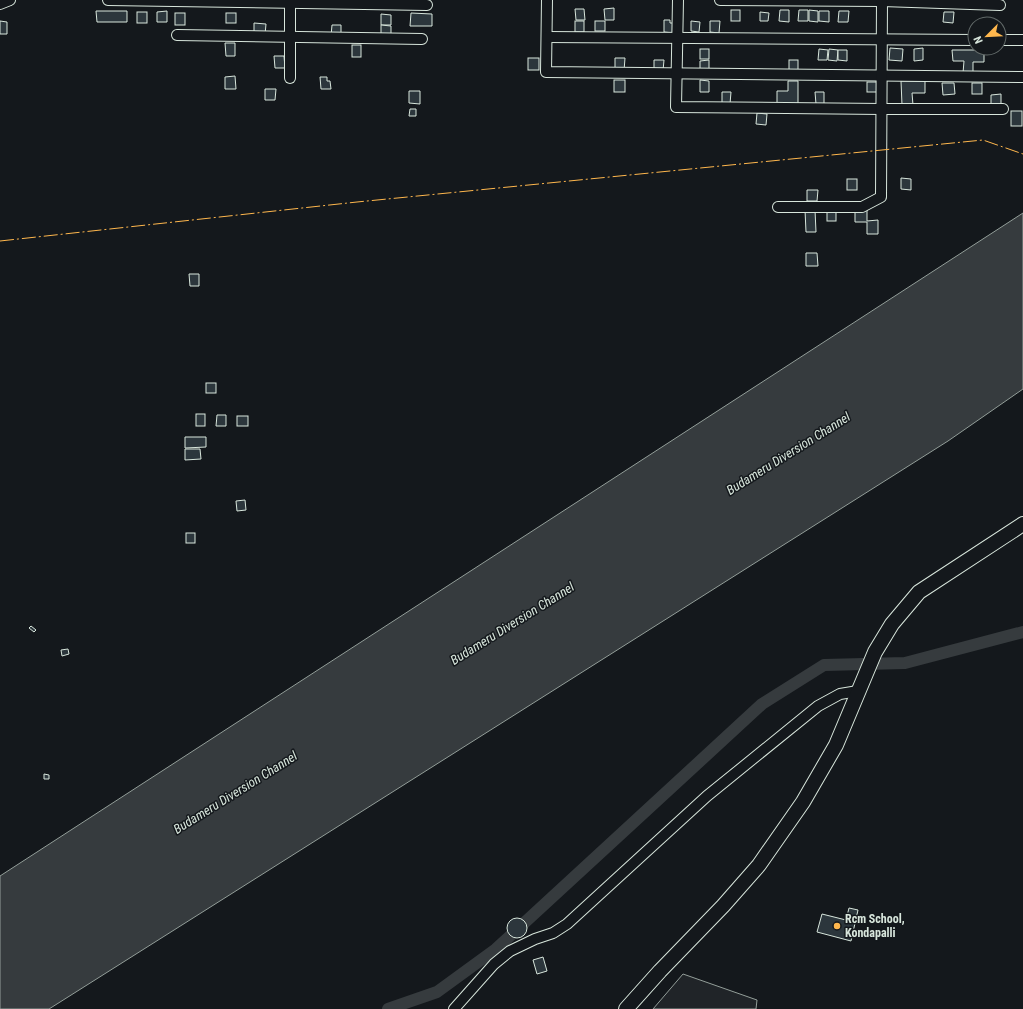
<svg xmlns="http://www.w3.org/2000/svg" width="1023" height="1009" viewBox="0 0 1023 1009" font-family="'Roboto Condensed',sans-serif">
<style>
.green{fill:#202428;stroke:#939e99}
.water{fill:#363b3e;stroke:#939e99}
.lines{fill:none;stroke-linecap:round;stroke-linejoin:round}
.canal{stroke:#363b3e;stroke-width:12}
.building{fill:#2c363c;stroke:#d8e6dc}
.minor-casing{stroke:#d8e6dc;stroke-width:12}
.secondary-casing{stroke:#d8e6dc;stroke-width:16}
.minor{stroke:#14181c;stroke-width:10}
.secondary{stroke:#14181c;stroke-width:14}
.power{stroke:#ffb74d;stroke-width:1;stroke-dasharray:14 3 2 3;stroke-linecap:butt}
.poi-dot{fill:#ffb74d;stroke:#14181c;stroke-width:1.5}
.labels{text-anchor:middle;stroke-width:3;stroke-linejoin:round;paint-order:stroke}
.poi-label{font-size:12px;font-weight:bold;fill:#d8e6dc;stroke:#14181c;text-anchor:start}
.water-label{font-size:13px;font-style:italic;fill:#d8e6dc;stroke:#14181c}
</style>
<rect width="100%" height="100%" fill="#14181c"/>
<polygon class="green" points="683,974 757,1000 756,1009 653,1009"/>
<polygon class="water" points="1023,213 1023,389 948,441 49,1009 0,1009 0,876"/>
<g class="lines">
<polyline class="canal" points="388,1009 437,992 496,949 762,704 824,665 905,663 1023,632"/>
</g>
<g class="building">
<polygon points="614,8 614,20 605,20 604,9"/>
<polygon points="575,9 584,9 585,20 576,20"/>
<rect x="731" y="10" width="9" height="11"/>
<polygon points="780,10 789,10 789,22 779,21"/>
<polygon points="799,10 808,10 808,21 798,21"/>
<polygon points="809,10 818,11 818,22 809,21"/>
<polygon points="96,11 127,11 127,22 97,22"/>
<polygon points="167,11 167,22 157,22 157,12"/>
<polygon points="819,11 829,11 829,22 819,21"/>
<polygon points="839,11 849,11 848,22 838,22"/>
<rect x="137" y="12" width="10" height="11"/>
<polygon points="760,12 769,13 768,21 760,21"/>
<polygon points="944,12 954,12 953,23 943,22"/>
<rect x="175" y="13" width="10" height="12"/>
<rect x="226" y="13" width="10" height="10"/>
<polygon points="411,13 432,14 432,26 410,26"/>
<polygon points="381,14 391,15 391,25 381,25"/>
<polygon points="664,20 670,20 670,23 675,23 674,33 664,32"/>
<polygon points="0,21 7,22 7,34 0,34"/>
<rect x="575" y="21" width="9" height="11"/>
<rect x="595" y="21" width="10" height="10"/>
<polygon points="691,21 700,22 699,32 691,31"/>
<polygon points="710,21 720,21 719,33 710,32"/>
<polygon points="254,23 266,24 265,35 254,34"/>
<polygon points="332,25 341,25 341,36 331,36"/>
<polygon points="381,25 391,26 391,37 381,36"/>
<polygon points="225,43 235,43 235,56 226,56"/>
<rect x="352" y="45" width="9" height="12"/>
<polygon points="890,48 903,49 902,61 889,60"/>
<polygon points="923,48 923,60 914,61 914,49"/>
<rect x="700" y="49" width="9" height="10"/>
<polygon points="819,49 828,50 827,60 818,60"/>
<polygon points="829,49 838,50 837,61 828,60"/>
<polygon points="838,50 847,50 847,61 838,60"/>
<polygon points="952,50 984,50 984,62 973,62 973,73 963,73 964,61 953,61"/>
<polygon points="274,56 284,56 285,68 275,68"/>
<rect x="528" y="58" width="11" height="12"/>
<polygon points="615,58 625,58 624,71 615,71"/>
<polygon points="654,60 664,60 663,71 654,71"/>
<polygon points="709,60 709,71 700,71 700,61"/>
<rect x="789" y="60" width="9" height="12"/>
<polygon points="235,76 236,89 225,89 225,77"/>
<polygon points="320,77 327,77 327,81 330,81 331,89 321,89"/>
<rect x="614" y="80" width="11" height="12"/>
<polygon points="700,80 709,81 709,92 700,92"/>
<polygon points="788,81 798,81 798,104 777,104 777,91 788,91"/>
<polygon points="901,81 925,81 925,93 912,93 913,105 902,105"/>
<rect x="867" y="82" width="10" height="10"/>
<polygon points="942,83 954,83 955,94 943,95"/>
<rect x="972" y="83" width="10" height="11"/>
<polygon points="265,89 276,89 275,100 265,100"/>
<polygon points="409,91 420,91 420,104 409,103"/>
<polygon points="722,92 731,92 730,104 722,103"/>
<polygon points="815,92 824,92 824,104 816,104"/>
<polygon points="1001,94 1001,105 991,106 991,95"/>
<polygon points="410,109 416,109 416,116 409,116"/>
<rect x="1011" y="111" width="11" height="15"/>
<polygon points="757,113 767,114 766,125 756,124"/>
<polygon points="901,178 911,179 911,190 901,189"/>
<rect x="847" y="179" width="10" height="11"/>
<polygon points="807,190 818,190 817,201 807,201"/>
<polygon points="805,210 815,210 816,232 806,232"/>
<polygon points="867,210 867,221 878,220 878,234 867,234 867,222 855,222 855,211"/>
<rect x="827" y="211" width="9" height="10"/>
<polygon points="806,253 817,253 818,266 806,266"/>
<polygon points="189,274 199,274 199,286 190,286"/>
<rect x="206" y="383" width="10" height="10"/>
<rect x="196" y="414" width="9" height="12"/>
<polygon points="217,415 226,415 226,426 216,426"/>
<rect x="237" y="416" width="11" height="10"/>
<polygon points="185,437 206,437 206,447 185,448"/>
<polygon points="185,449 200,449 201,459 185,460"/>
<polygon points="245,500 246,510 237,511 236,501"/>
<rect x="186" y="533" width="9" height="10"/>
<polygon points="31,626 36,630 34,632 29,628"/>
<polygon points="68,649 69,654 62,656 61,650"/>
<polygon points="44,774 49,775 49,779 44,779"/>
<polygon points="849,908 858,910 851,941 817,932 822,914 846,920"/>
<circle cx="517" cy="928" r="10"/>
<polygon points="543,957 547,971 537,974 533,960"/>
</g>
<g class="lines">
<defs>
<g id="minor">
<polyline points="108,0 427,5"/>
<polyline points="547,0 546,72 1023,77"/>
<polyline points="678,0 676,107 882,109 1003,109"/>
<polyline points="720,0 882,1 1000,5"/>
<polyline points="0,4 10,0"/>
<polyline points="177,35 422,39"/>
<polyline points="547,37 975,40"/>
<polyline points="999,40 1023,40"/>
<polyline points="290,78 290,0"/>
<polyline points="778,207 862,207 881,197 882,0"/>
<polyline points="454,1009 494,964 510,951 535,939 553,933 567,924 707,796 818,706 840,694 858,691"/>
</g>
<polyline id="secondary" points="626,1009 660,971 723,906 759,865 803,802 836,745 875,652 892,624 919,592 1023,524"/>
</defs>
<use href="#minor" class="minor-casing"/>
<use href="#secondary" class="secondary-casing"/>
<use href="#minor" class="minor"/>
<use href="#secondary" class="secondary"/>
<polyline class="power" points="0,241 357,202 983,140 1023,154"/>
</g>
<circle class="poi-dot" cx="837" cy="926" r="4"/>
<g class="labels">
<g class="poi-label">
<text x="845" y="923">Rcm School,<tspan x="845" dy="14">Kondapalli</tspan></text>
</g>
<g class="water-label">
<text transform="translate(788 453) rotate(-32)" y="5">Budameru Diversion Channel</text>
<text transform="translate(512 623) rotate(-32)" y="5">Budameru Diversion Channel</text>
<text transform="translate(235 792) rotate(-32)" y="5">Budameru Diversion Channel</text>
</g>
</g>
<g transform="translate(987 36) rotate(246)"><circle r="19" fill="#14181c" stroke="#626a69"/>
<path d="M0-3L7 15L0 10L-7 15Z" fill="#ffb74d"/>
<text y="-6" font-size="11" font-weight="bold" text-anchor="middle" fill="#d8e6dc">N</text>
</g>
</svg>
